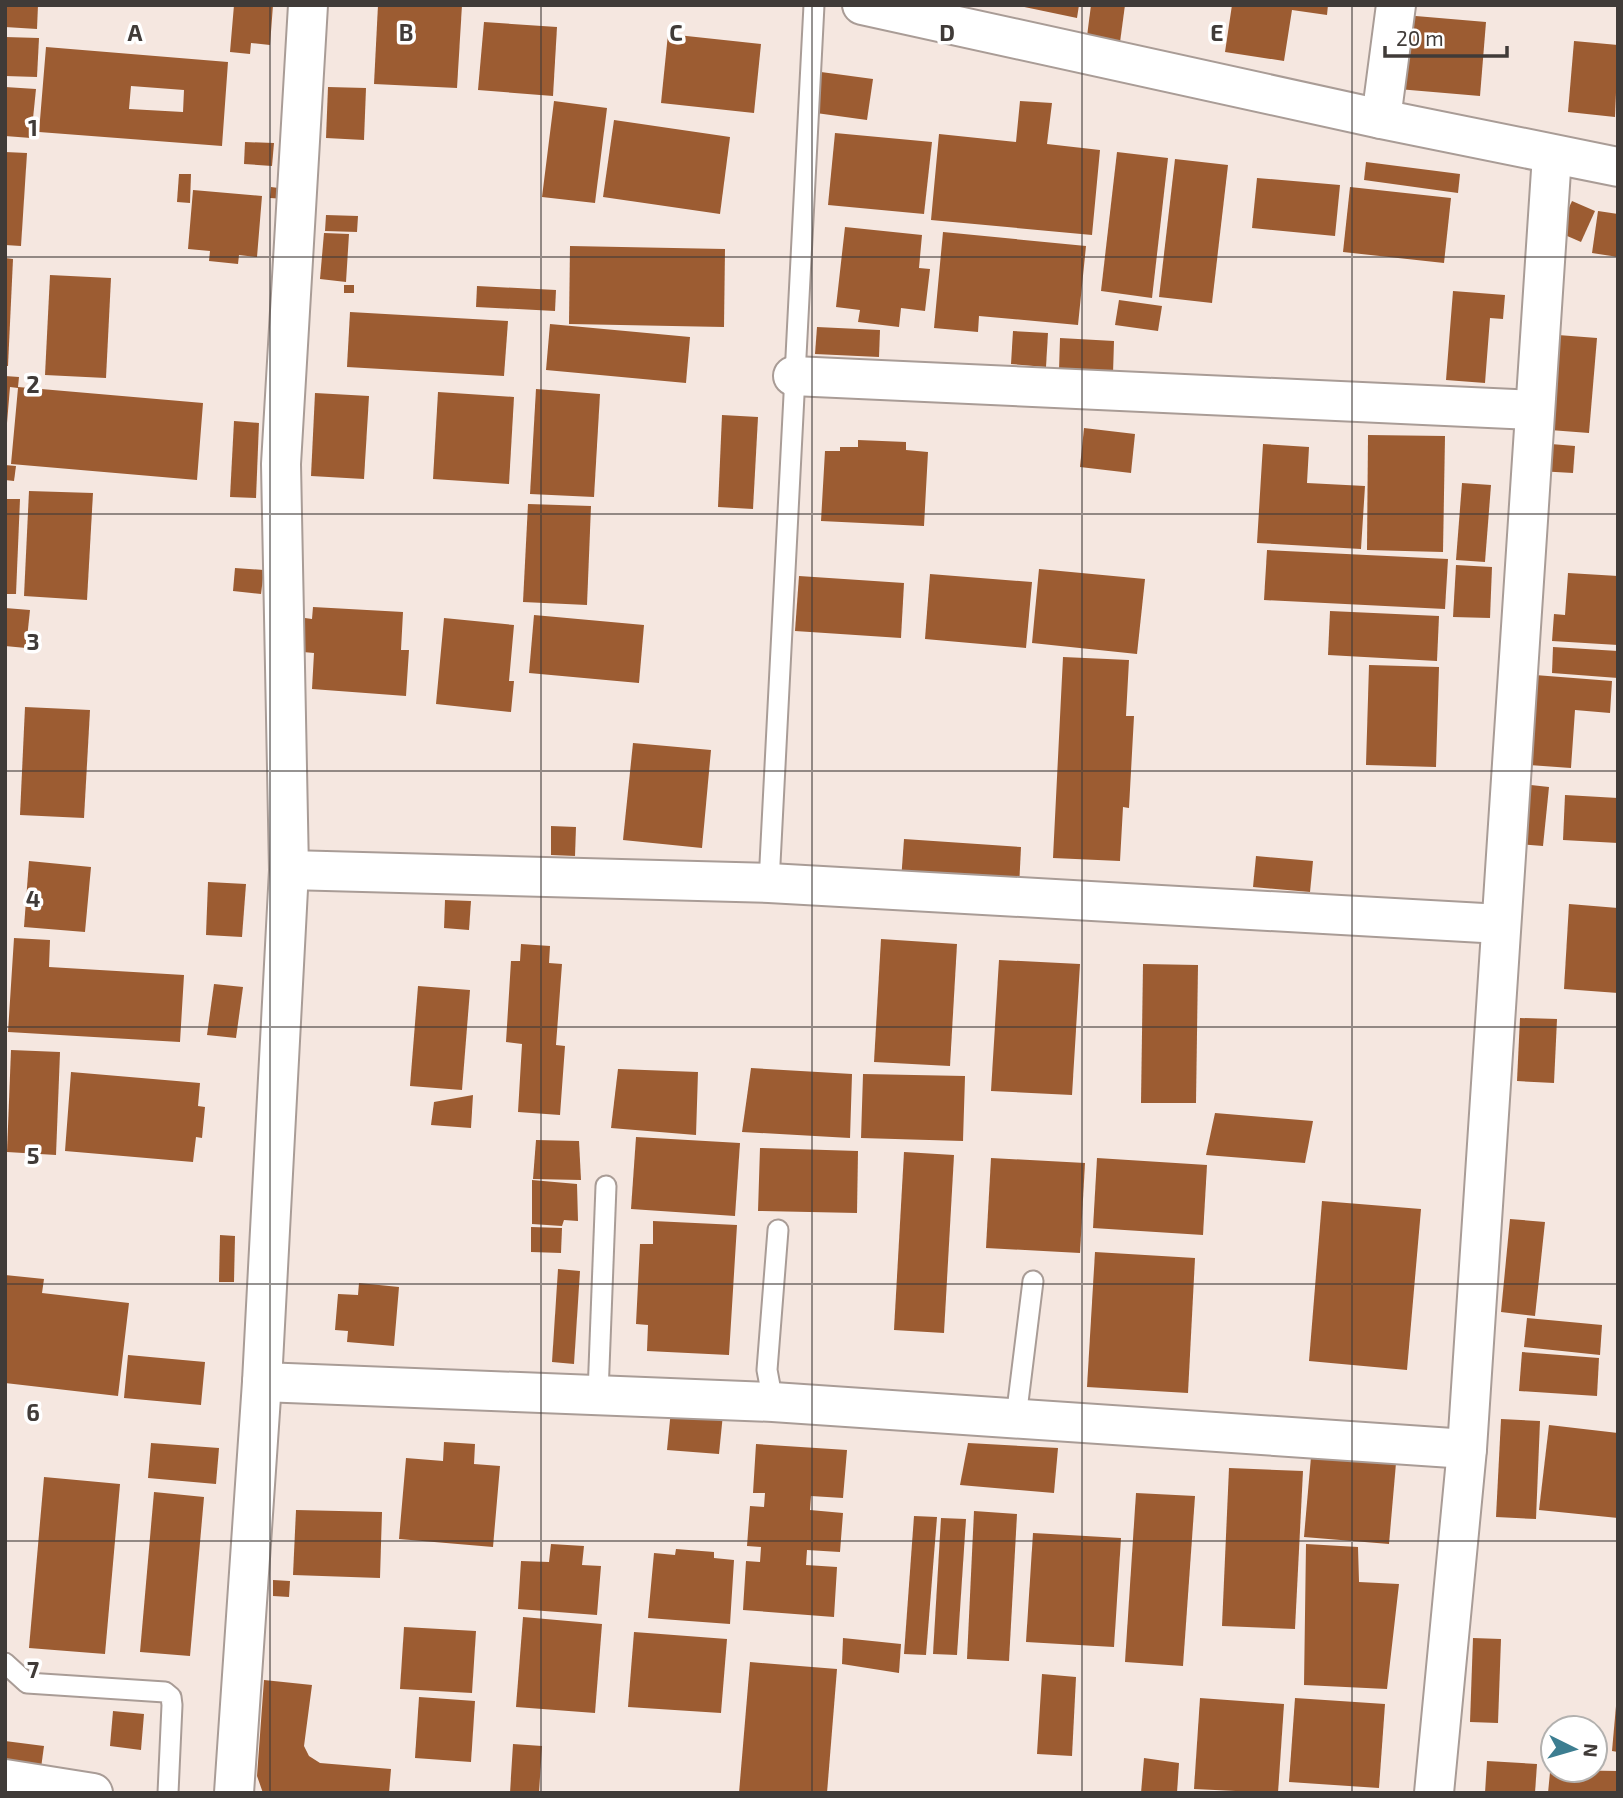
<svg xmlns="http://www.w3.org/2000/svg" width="1623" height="1798" viewBox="0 0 1623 1798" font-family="'Exo 2',sans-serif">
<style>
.building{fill:#9c5c32;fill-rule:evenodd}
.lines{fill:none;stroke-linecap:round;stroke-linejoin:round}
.service-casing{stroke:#a99c96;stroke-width:23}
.minor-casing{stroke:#a99c96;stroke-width:42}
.service{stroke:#fff;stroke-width:19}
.minor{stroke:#fff;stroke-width:38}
.grid{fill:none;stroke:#403b38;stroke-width:2;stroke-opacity:0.55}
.grid-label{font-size:23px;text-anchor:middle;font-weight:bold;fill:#403b38;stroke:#fff;stroke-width:7;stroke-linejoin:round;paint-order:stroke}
</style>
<rect width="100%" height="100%" fill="#f5e7e0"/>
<g class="building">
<polygon points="5,5 38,5 37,29 5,27"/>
<polygon points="234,5 273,5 270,45 251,43 250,54 230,52"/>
<polygon points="378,5 462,5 457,88 374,84"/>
<polygon points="1015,5 1079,5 1077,18"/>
<polygon points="1091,5 1125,5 1118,57 1085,52"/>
<polygon points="1232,5 1328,5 1327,15 1292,10 1284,61 1225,52"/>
<polygon points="1404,15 1486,22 1480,96 1398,89"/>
<polygon points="484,22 557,27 553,96 478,90"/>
<polygon points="668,34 761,44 754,113 661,103"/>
<polygon points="5,37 39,38 37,77 5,76"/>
<polygon points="1574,41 1618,45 1615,117 1568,112"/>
<path d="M46,47L228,62L222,146L39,132ZM131,86L184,90L183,112L129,109Z"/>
<polygon points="821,72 873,79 867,120 816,113"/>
<polygon points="5,87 36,89 31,138 5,136"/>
<polygon points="328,87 366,88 364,140 326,138"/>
<polygon points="554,101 607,108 595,203 542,197"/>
<polygon points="1020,101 1052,103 1047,144 1100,150 1092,235 931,220 939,134 1016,142"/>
<polygon points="614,120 730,137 720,214 603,197"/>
<polygon points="835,133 932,142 924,214 828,205"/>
<polygon points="245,142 274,143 272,166 244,164"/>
<polygon points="5,152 27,153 21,246 5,245"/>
<polygon points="1117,152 1168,158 1152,298 1101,291"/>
<polygon points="1175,159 1228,165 1212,303 1159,297"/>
<polygon points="1366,162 1460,174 1458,193 1364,180"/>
<polygon points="179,174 191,174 190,203 177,202"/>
<polygon points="1257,178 1340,185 1335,236 1252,228"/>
<polygon points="271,187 286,189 285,199 270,198"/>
<polygon points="1350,187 1451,198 1444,263 1343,252"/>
<polygon points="193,190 262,196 257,257 239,255 238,264 209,261 210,251 188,249"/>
<polygon points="1572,201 1595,211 1581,242 1558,232"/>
<polygon points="1598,211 1618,214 1618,257 1592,253"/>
<polygon points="326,215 358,216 357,232 325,231"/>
<polygon points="845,227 922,235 919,268 930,269 925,311 901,308 899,327 858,322 860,310 836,307"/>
<polygon points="943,232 1086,246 1078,325 979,316 978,332 934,328"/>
<polygon points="324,233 349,234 346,282 320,279"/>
<polygon points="570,246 725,249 724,327 569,324"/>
<polygon points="5,258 13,259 8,366 5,366"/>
<polygon points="50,275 111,278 106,378 45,375"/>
<rect x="344" y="285" width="10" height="8"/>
<polygon points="477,286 556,290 555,311 476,307"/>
<polygon points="1453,291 1505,295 1503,319 1490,318 1485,383 1446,380"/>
<polygon points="1119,300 1162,306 1158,331 1115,325"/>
<polygon points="350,312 508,321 504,376 347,367"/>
<polygon points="550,324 690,337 686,383 546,370"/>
<polygon points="817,327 880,330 879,357 815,354"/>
<polygon points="1013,331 1048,333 1046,367 1011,364"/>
<polygon points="1558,335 1597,338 1589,433 1550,430"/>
<polygon points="1060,338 1114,341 1113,373 1059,370"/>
<polygon points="5,376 19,377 18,387 203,403 197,480 11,464 18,388 10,387 7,423 5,423"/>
<polygon points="536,389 600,394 594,497 530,494"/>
<polygon points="438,392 514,397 509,484 433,479"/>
<polygon points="315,393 369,396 364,479 311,476"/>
<polygon points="722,415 758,417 753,509 718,507"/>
<polygon points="234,421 259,423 256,498 230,497"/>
<polygon points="1084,428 1135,434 1131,473 1080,467"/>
<polygon points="1368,435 1445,436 1443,552 1367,550"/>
<polygon points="858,440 906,442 906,450 928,452 924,526 821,521 825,451 840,451 840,447 858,447"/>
<polygon points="1539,443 1575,446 1573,473 1538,471"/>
<polygon points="1263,444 1309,447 1307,483 1365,486 1361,549 1257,543"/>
<polygon points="5,465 16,466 14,481 5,480"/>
<polygon points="1462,483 1491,485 1485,562 1456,560"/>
<polygon points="29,491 93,493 87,600 24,596"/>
<polygon points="5,499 20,499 16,594 5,594"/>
<polygon points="528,504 591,506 587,605 523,602"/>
<polygon points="1267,550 1448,559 1445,609 1264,600"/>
<polygon points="1456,565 1492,567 1490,618 1453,617"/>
<polygon points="235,568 264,570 261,594 233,591"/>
<polygon points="1039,569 1145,579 1137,654 1032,643"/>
<polygon points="1568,573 1618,576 1618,645 1552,641 1554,614 1565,615"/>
<polygon points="930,574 1032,582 1026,648 925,639"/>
<polygon points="799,576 904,583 901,638 795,631"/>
<polygon points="313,607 403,612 401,650 409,650 406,696 312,689 314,653 303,652 305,618 312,619"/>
<polygon points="5,608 30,610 26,648 5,646"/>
<polygon points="1330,611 1439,616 1437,661 1328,655"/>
<polygon points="534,615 644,625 639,683 529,673"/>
<polygon points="444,618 514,625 509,681 514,681 511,712 436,704"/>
<polygon points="1553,647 1618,651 1618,678 1552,673"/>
<polygon points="1063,657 1129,660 1126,716 1134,716 1129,808 1123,807 1120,861 1053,858"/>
<polygon points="1369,665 1439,667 1436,767 1366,765"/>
<polygon points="1535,675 1612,681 1610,713 1575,710 1571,768 1529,765"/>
<polygon points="25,707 90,710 84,818 20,815"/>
<polygon points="633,743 711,750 702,848 623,840"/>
<polygon points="1521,784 1549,787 1543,846 1516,844"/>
<polygon points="1565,795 1618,798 1618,843 1563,840"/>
<polygon points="551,826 576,827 575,856 551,855"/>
<polygon points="904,839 1021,847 1019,888 901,881"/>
<polygon points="1256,856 1313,861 1310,892 1253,887"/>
<polygon points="29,861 91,867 85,932 24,927"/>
<polygon points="208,882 246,884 242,937 206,935"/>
<polygon points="445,900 471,901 469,930 444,928"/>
<polygon points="1569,904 1618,908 1618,993 1564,989"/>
<polygon points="14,938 50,940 49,967 184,975 180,1042 8,1032"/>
<polygon points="881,939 957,944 950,1066 874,1062"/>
<polygon points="521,944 550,946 549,963 562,964 556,1045 565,1046 560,1115 518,1112 522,1044 506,1042 511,961 520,961"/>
<polygon points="999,960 1080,964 1072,1095 991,1091"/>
<polygon points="1143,964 1198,965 1196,1103 1141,1103"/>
<polygon points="214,984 243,987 236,1038 207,1035"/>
<polygon points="418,986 470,990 462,1090 410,1086"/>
<polygon points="1520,1018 1557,1019 1554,1083 1517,1081"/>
<polygon points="11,1050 60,1052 56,1155 7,1152"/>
<polygon points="751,1068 852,1074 850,1138 742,1132"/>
<polygon points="618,1069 698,1072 696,1135 611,1128"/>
<polygon points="71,1072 200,1083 198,1106 205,1107 202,1138 196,1137 193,1162 65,1151"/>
<polygon points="863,1074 965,1076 963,1141 861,1138"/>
<polygon points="473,1095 471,1128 431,1125 434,1102"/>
<polygon points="1215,1113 1313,1121 1305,1163 1206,1155"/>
<polygon points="636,1137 740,1143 735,1216 631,1209"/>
<polygon points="536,1140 579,1141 581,1180 533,1179"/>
<polygon points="760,1148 858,1151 857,1213 758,1211"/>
<polygon points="904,1152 954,1155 944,1333 894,1330"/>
<polygon points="991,1158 1085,1163 1080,1253 986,1248"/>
<polygon points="1097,1158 1207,1165 1203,1235 1093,1228"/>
<polygon points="532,1180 577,1184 578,1221 564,1220 562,1226 532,1224"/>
<polygon points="1322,1201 1421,1209 1407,1370 1309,1361"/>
<polygon points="1510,1219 1545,1222 1535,1316 1501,1312"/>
<polygon points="653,1221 737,1225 729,1355 647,1351 648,1325 636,1324 640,1244 653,1244"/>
<polygon points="531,1227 562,1228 561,1253 531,1252"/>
<polygon points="220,1235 235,1236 234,1282 219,1282"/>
<polygon points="1095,1252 1195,1258 1188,1393 1087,1387"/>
<polygon points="558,1269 580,1271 574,1364 552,1362"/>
<polygon points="5,1275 44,1279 42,1293 129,1303 118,1396 5,1383"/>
<polygon points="359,1283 399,1287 394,1346 347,1342 348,1331 335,1330 338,1294 358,1295"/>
<polygon points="1527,1318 1602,1325 1600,1355 1524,1347"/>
<polygon points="1522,1352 1599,1358 1597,1396 1519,1391"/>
<polygon points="128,1355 205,1362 201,1405 124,1398"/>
<polygon points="671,1410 723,1414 719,1454 667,1450"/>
<polygon points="1501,1419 1540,1421 1536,1519 1496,1517"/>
<polygon points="1549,1425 1618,1433 1618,1518 1539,1510"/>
<polygon points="444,1442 475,1444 474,1464 500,1466 493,1547 399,1539 406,1458 443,1461"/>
<polygon points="151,1443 219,1448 216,1484 148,1478"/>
<polygon points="968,1443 1058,1448 1054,1493 960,1485"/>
<polygon points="756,1444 847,1450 843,1498 811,1496 810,1510 843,1513 840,1552 807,1550 806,1565 837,1567 834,1617 743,1610 746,1561 760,1562 761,1547 747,1546 750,1506 764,1507 765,1493 753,1493"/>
<polygon points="1311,1457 1396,1463 1389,1544 1304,1537"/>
<polygon points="1229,1468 1303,1471 1295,1629 1222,1626"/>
<polygon points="44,1477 120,1484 105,1654 29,1648"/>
<polygon points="154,1492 204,1497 190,1656 140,1652"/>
<polygon points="1136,1493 1195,1496 1183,1666 1125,1662"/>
<polygon points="296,1510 382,1512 380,1578 293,1575"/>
<polygon points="974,1511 1017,1514 1009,1661 967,1659"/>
<polygon points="914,1516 937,1517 926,1655 904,1654"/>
<polygon points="941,1518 966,1519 957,1655 933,1654"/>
<polygon points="1033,1533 1121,1538 1114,1647 1026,1642"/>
<polygon points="551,1544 584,1546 582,1565 601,1566 597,1615 518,1609 521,1561 549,1562"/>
<polygon points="1306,1544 1358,1547 1359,1582 1399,1584 1387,1689 1304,1685"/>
<polygon points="676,1549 714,1552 714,1558 734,1560 730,1624 648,1618 654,1553 675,1555"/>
<polygon points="273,1580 290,1581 289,1597 273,1596"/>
<polygon points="523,1617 602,1624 595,1713 516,1707"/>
<polygon points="404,1627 476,1631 472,1693 400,1689"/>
<polygon points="634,1632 727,1639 721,1713 628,1707"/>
<polygon points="843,1638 901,1644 899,1673 842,1664"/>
<polygon points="1473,1638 1501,1639 1498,1723 1470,1722"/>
<polygon points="750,1662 837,1669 827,1793 739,1793"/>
<polygon points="1042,1674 1076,1677 1072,1756 1037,1754"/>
<polygon points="264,1680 312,1685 304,1746 309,1756 320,1763 391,1769 389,1793 263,1793 257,1776"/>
<polygon points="419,1697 475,1701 471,1762 415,1758"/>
<polygon points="1200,1698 1284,1704 1278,1793 1194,1789"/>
<polygon points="1295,1698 1385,1704 1379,1788 1289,1782"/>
<polygon points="1616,1706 1618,1706 1618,1752 1612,1751"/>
<polygon points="113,1711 144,1714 141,1750 110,1746"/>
<polygon points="5,1741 44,1746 41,1768 5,1763"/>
<polygon points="513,1744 542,1746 539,1793 510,1793"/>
<polygon points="1144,1758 1179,1763 1177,1793 1141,1793"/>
<polygon points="1487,1761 1537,1764 1535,1793 1485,1793"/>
<polygon points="1551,1762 1553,1762 1553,1770 1618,1771 1618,1793 1548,1793"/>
</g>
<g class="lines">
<defs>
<g id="service">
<polyline points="769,883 814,5"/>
<polyline points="598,1394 606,1186"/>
<polyline points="773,1402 767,1370 778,1230"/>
<polyline points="1016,1418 1033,1281"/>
<polyline points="5,1663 27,1683 165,1692 171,1697 172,1705 168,1793"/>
</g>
<g id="minor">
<polyline points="862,5 1381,119 1618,167"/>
<polyline points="1381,119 1396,5"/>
<polyline points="793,376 1534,410"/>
<polyline points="289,870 769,883 1501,924"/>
<polyline points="262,1382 773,1402 1467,1449"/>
<polyline points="5,1779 93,1793"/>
<polyline points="234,1793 262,1382 289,870 281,464 308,5"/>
<polyline points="1434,1793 1467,1449 1552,155"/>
</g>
</defs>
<use href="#service" class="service-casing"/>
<use href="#minor" class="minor-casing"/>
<use href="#service" class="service"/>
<use href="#minor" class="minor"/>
</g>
<path class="grid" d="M270,5V1793M541,5V1793M812,5V1793M1082,5V1793M1352,5V1793M5,257H1618M5,514H1618M5,771H1618M5,1027H1618M5,1284H1618M5,1541H1618"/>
<g class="grid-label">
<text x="135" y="41">A</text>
<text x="406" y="41">B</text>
<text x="676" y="41">C</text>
<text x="947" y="41">D</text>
<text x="1217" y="41">E</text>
<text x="33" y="136">1</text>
<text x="33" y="393">2</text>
<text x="33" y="650">3</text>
<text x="33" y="907">4</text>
<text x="33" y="1164">5</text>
<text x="33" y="1421">6</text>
<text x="33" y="1678">7</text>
</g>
<rect width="1623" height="1798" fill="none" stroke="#403b38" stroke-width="14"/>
<g transform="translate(1574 1749) rotate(95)"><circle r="33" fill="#ffffff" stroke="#b3b1af" stroke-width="2"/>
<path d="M0-5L12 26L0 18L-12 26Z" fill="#3d7e91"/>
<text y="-10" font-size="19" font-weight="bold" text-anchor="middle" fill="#403b38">N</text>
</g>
<path d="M1385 46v10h122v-10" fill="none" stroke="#403b38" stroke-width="3.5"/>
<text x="1396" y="46" font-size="21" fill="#403b38" stroke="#ffffff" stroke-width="5" paint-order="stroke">20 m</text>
</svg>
